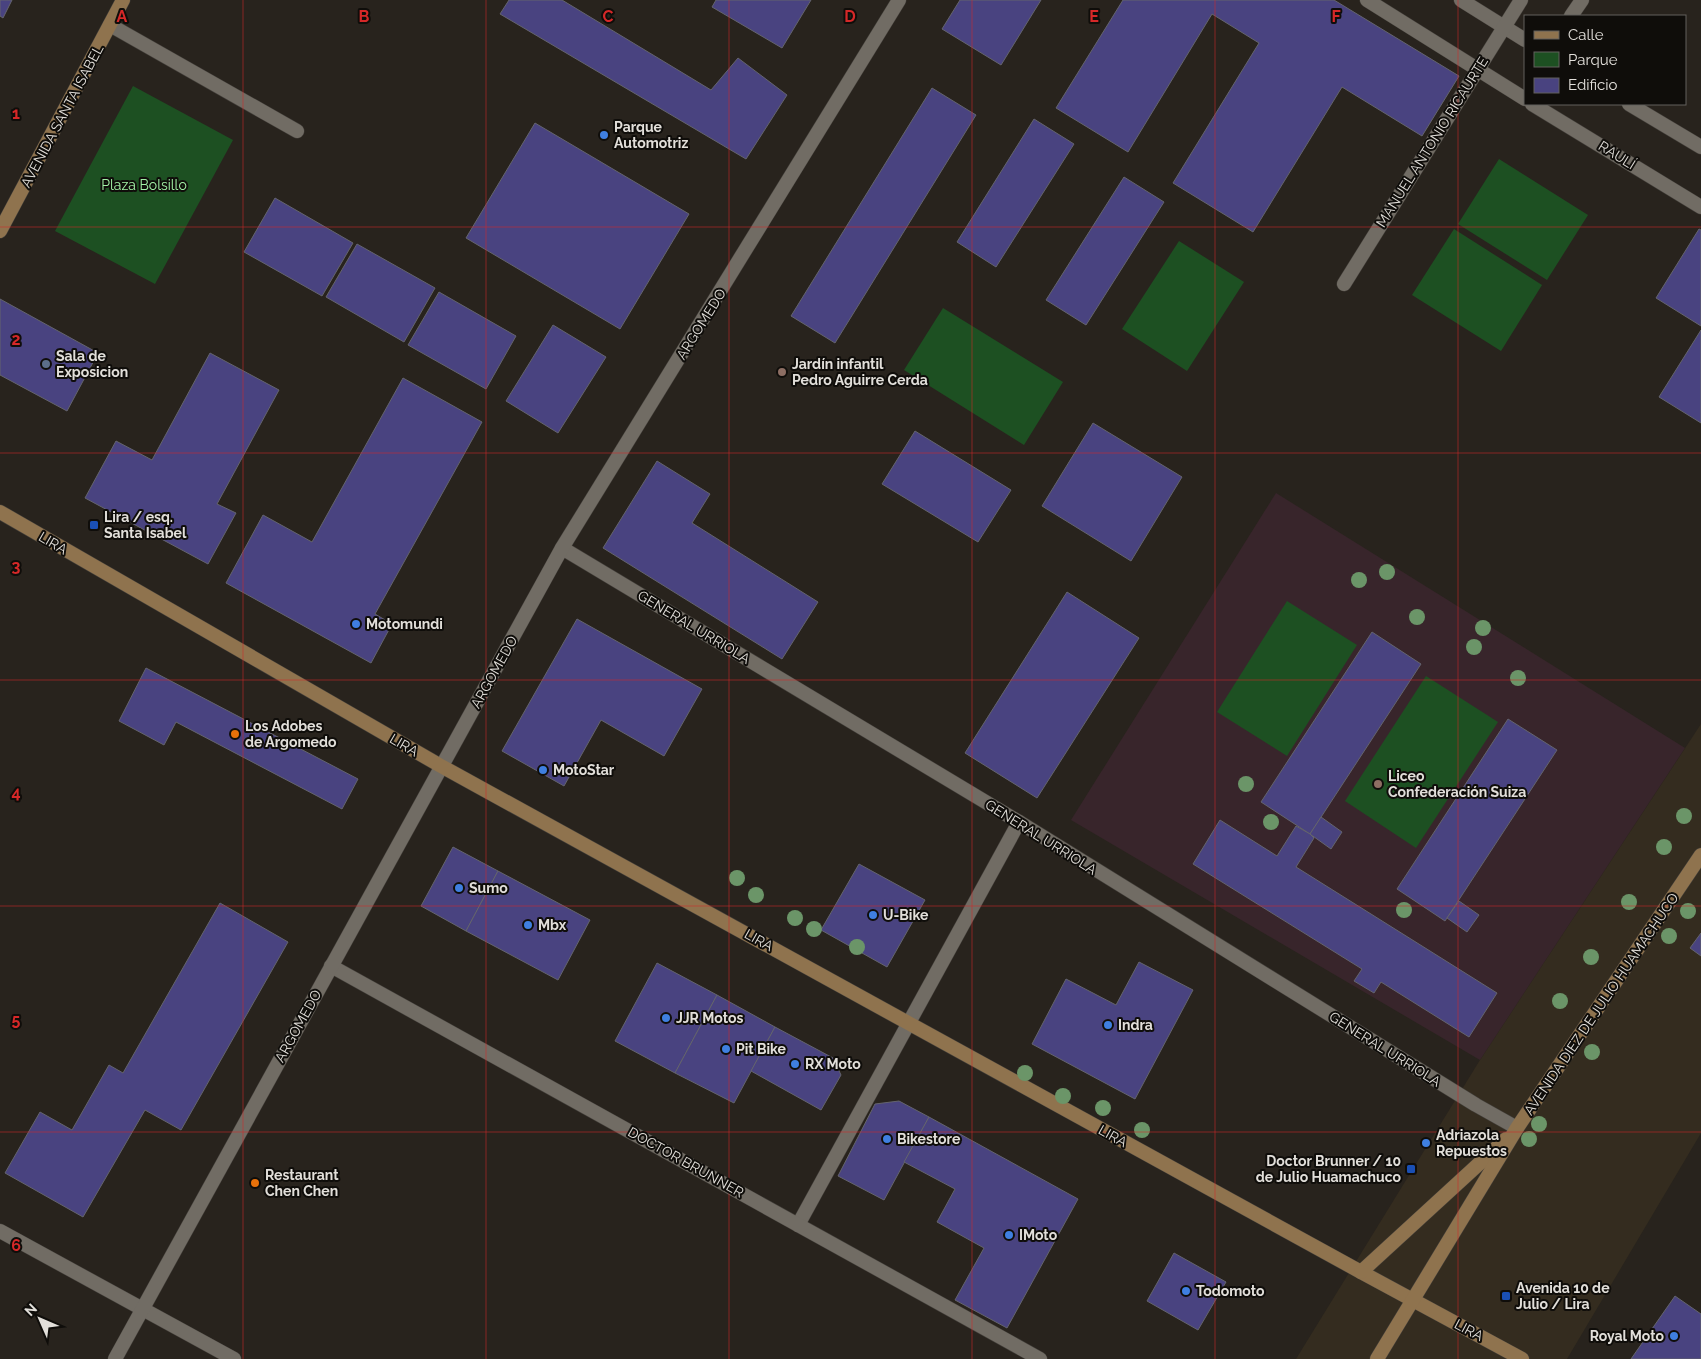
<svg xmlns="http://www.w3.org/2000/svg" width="1701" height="1359" viewBox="0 0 1701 1359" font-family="Raleway,sans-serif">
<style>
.built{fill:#342c1f}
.education{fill:#38252b}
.green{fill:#1d5022}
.building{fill:#494380;stroke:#64646d}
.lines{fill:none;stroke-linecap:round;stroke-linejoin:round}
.service-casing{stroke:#433f3a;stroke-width:15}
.minor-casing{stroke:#433f3a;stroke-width:15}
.secondary-casing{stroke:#433f3a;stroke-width:15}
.service{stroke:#716c64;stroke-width:14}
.minor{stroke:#716c64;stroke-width:14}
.secondary{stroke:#8f734e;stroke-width:14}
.tree{fill:#6b9568}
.grid{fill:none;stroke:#d62828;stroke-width:1;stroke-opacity:0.55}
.shop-dot{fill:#3f7fe0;stroke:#0f0d0a;stroke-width:2}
.service-dot{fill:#5c6f8a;stroke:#0f0d0a;stroke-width:2}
.education-dot{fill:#8d6e63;stroke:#0f0d0a;stroke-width:2}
.transit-dot{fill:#1a4fb4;stroke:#0f0d0a;stroke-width:2}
.food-dot{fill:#e8710a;stroke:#0f0d0a;stroke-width:2}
.labels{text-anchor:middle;stroke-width:4;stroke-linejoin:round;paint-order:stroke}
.street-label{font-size:14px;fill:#e2dfda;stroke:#0f0d0a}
.poi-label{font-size:14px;font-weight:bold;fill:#e2dfda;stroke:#0f0d0a;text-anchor:start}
.park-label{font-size:14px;fill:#a2f2a6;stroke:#0f0d0a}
.grid-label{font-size:16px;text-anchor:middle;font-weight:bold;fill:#d62828;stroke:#0f0d0a;stroke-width:4;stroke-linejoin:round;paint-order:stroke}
</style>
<rect width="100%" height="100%" fill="#28231d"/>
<polygon class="built" points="1701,724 1701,1133 1567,1359 1296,1359 1480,1060"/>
<polygon class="education" points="1276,493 1685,748 1480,1060 1071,820"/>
<g class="green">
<polygon points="133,86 233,140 155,284 55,231"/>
<polygon points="1499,159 1588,215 1547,280 1458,224"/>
<polygon points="1454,229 1542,285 1501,351 1412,295"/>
<polygon points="1179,241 1244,282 1187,371 1122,329"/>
<polygon points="943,308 1063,382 1024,445 904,370"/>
<polygon points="1287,601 1357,645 1287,756 1217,712"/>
<polygon points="1426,676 1498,722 1416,848 1345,801"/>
</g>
<g class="building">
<polygon points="0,0 12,0 3,18 0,16"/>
<polygon points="509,0 562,0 711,90 738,58 787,95 746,159 500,14"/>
<polygon points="716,0 811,0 782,48 712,7"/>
<polygon points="960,0 1041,0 1001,65 942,29"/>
<polygon points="1123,0 1334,0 1459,76 1422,136 1342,87 1253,232 1173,183 1259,43 1212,14 1128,152 1056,108"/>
<polygon points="932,88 976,115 835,343 791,316"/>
<polygon points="1034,119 1074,144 996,267 957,242"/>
<polygon points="535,123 689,214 620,329 466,238"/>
<polygon points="1124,177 1164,202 1086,325 1046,300"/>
<polygon points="275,198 353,243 322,296 244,252"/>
<polygon points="1699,229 1701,230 1701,326 1656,298"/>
<polygon points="357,244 435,288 404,342 326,297"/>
<polygon points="439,292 516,336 486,389 408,345"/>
<polygon points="0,299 98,353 67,411 0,375"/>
<polygon points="553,325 606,357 558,433 506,401"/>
<polygon points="1701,330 1701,423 1659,397"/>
<polygon points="210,353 279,390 217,504 236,513 208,564 85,498 116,441 152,460"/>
<polygon points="403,378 482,422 375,614 392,624 371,663 226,583 263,515 312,542"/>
<polygon points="1093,423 1182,477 1131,561 1042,506"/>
<polygon points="915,431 1011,490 978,542 882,484"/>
<polygon points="657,461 710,494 692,523 818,602 782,659 603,548"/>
<polygon points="1067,592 1139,638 1037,798 965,753"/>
<polygon points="577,619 702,689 664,756 601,720 564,786 502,751"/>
<polygon points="1372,632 1421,664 1310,834 1261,802"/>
<polygon points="146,668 358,779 342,809 176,722 164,745 119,721"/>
<polygon points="1508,719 1557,750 1445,921 1397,889"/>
<polygon points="1321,817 1342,832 1331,849 1310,834"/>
<polygon points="1220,820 1277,856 1296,826 1310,834 1314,838 1296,867 1497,993 1469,1037 1381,982 1374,993 1354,981 1362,969 1193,864"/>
<polygon points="453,847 498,871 466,931 421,906"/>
<polygon points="859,864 925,900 887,967 821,930"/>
<polygon points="498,871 590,920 558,980 466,931"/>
<polygon points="1459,901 1479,915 1467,932 1447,918"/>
<polygon points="220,903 288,942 181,1130 145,1110 83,1217 5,1173 40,1112 72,1130 109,1065 123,1073"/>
<polygon points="1701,933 1701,956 1690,948"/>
<polygon points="1139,962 1193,990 1135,1099 1032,1044 1066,979 1116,1005"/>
<polygon points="657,963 717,995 675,1073 615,1041"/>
<polygon points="717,995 775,1027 734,1103 675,1073"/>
<polygon points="775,1027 833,1058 841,1075 821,1110 751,1071"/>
<polygon points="899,1101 929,1117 884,1200 838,1176 875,1104"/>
<polygon points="929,1117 1078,1199 1007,1328 955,1300 984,1248 937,1222 955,1189 904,1162"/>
<polygon points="1174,1253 1226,1282 1198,1330 1147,1301"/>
<polygon points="1675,1296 1701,1314 1701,1359 1631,1359"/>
</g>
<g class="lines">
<defs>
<g id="service">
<polyline points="110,25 297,131"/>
<polyline points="798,1225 1019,822"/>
</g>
<g id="minor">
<polyline points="1367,0 1525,99"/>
<polyline points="1461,0 1525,40"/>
<polyline points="1571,16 1582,0"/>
<polyline points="1532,104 1701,207"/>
<polyline points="1629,104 1701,147"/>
<polyline points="1344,284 1521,0"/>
<polyline points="562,548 1019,822 1476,1105 1517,1128"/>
<polyline points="331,966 1040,1359"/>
<polyline points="0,1231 234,1359"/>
<polyline points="115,1359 562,548 899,0"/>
</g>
<g id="secondary">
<polyline points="0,231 123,0"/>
<polyline points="0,512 441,766 1361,1272 1522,1359"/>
<polyline points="1361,1272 1506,1139"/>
<polyline points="1377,1359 1517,1128 1701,855"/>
</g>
</defs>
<use href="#service" class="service-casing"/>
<use href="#minor" class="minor-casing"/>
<use href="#secondary" class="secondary-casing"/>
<use href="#service" class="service"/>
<use href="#minor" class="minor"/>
<use href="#secondary" class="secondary"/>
</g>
<g class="tree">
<circle cx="1387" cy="572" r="8"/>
<circle cx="1359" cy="580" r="8"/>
<circle cx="1417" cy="617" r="8"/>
<circle cx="1483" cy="628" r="8"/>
<circle cx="1474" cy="647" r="8"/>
<circle cx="1518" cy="678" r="8"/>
<circle cx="1246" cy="784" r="8"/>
<circle cx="1684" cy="816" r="8"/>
<circle cx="1271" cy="822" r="8"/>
<circle cx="1664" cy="847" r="8"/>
<circle cx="737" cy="878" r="8"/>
<circle cx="756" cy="895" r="8"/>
<circle cx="1629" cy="902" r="8"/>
<circle cx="1404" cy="910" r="8"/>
<circle cx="1688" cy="911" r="8"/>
<circle cx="795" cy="918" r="8"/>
<circle cx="814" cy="929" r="8"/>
<circle cx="1669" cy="936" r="8"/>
<circle cx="857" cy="947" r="8"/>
<circle cx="1591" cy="957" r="8"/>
<circle cx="1560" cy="1001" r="8"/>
<circle cx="1592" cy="1052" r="8"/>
<circle cx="1025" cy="1073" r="8"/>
<circle cx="1063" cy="1096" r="8"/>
<circle cx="1103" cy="1108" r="8"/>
<circle cx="1539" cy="1124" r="8"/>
<circle cx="1142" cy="1130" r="8"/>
<circle cx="1529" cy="1139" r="8"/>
</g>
<path class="grid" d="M243,0V1359M486,0V1359M729,0V1359M972,0V1359M1215,0V1359M1458,0V1359M0,227H1701M0,453H1701M0,680H1701M0,906H1701M0,1132H1701"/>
<g class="shop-dot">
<circle cx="604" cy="135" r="5"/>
<circle cx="356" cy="624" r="5"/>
<circle cx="543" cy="770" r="5"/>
<circle cx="459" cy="888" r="5"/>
<circle cx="873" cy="915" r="5"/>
<circle cx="528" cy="925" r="5"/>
<circle cx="666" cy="1018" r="5"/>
<circle cx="1108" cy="1025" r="5"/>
<circle cx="726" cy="1049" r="5"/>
<circle cx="795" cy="1064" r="5"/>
<circle cx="887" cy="1139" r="5"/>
<circle cx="1426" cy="1143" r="5"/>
<circle cx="1009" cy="1235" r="5"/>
<circle cx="1186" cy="1291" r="5"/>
<circle cx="1674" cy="1336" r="5"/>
</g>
<circle class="service-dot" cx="46" cy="364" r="5"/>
<g class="education-dot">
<circle cx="782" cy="372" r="5"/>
<circle cx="1378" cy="784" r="5"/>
</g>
<g class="transit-dot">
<rect x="89" y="520" width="10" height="10" rx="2.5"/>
<rect x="1406" y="1164" width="10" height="10" rx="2.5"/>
<rect x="1501" y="1291" width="10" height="10" rx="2.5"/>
</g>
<g class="food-dot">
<circle cx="235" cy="734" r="5"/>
<circle cx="255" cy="1183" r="5"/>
</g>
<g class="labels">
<g class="street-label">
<text transform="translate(62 116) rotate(-62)" y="5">AVENIDA SANTA ISABEL</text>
<text transform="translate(1432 142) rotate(-58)" y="5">MANUEL ANTONIO RICAURTE</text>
<text transform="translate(1617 155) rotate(32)" y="5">RAULÍ</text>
<text transform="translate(701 324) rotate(-58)" y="5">ARGOMEDO</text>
<text transform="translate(53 543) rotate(30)" y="5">LIRA</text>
<text transform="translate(694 627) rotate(31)" y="5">GENERAL URRIOLA</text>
<text transform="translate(494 672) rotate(-61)" y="5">ARGOMEDO</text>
<text transform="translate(404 745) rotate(30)" y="5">LIRA</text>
<text transform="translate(1041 837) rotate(32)" y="5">GENERAL URRIOLA</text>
<text transform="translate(759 940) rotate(29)" y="5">LIRA</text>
<text transform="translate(1601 1004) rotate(-56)" y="5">AVENIDA DIEZ DE JULIO HUAMACHUCO</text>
<text transform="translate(298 1026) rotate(-61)" y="5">ARGOMEDO</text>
<text transform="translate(1385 1049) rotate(32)" y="5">GENERAL URRIOLA</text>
<text transform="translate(1113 1136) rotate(29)" y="5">LIRA</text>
<text transform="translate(686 1162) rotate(29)" y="5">DOCTOR BRUNNER</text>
<text transform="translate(1469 1330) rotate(28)" y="5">LIRA</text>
</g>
<g class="poi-label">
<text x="614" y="132">Parque<tspan x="614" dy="16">Automotriz</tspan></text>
<text x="56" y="361">Sala de<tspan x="56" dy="16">Exposicion</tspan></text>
<text x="792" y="369">Jardín infantil<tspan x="792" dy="16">Pedro Aguirre Cerda</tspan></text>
<text x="104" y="522">Lira / esq.<tspan x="104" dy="16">Santa Isabel</tspan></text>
<text x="366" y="629">Motomundi</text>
<text x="245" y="731">Los Adobes<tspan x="245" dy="16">de Argomedo</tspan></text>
<text x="553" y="775">MotoStar</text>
<text x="1388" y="781">Liceo<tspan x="1388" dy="16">Confederación Suiza</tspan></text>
<text x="469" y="893">Sumo</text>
<text x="883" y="920">U-Bike</text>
<text x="538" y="930">Mbx</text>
<text x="676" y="1023">JJR Motos</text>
<text x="1118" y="1030">Indra</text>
<text x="736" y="1054">Pit Bike</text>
<text x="805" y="1069">RX Moto</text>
<text x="1436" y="1140">Adriazola<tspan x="1436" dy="16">Repuestos</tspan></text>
<text x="897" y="1144">Bikestore</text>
<text x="1401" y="1166" text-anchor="end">Doctor Brunner / 10<tspan x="1401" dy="16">de Julio Huamachuco</tspan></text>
<text x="265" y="1180">Restaurant<tspan x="265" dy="16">Chen Chen</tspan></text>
<text x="1019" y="1240">IMoto</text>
<text x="1516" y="1293">Avenida 10 de<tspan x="1516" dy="16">Julio / Lira</tspan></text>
<text x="1196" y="1296">Todomoto</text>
<text x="1664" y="1341" text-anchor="end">Royal Moto</text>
</g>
<g class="park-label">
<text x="144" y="190">Plaza Bolsillo</text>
</g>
</g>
<g class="grid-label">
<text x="122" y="22">A</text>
<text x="364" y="22">B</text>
<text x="608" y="22">C</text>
<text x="850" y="22">D</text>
<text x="1094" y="22">E</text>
<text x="1336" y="22">F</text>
<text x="16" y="119">1</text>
<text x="16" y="345">2</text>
<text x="16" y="572">3</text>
<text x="16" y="798">4</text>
<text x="16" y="1025">5</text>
<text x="16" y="1251">6</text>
</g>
<rect x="1524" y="15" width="162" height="90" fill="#0f0d0a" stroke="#63615d"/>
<rect x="1534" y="31" width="25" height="8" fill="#8f734e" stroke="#63615d"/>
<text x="1568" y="40" font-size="15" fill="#e2dfda">Calle</text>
<rect x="1534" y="52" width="25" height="15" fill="#1d5022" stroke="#63615d"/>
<text x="1568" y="65" font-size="15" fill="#e2dfda">Parque</text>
<rect x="1534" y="78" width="25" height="15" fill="#494380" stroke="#63615d"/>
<text x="1568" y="90" font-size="15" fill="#e2dfda">Edificio</text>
<g transform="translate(40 1319) rotate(315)" stroke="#0f0d0a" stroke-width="4" paint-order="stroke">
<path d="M0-4L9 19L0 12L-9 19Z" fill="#e2dfda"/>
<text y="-8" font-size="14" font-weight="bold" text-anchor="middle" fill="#e2dfda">N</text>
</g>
</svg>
